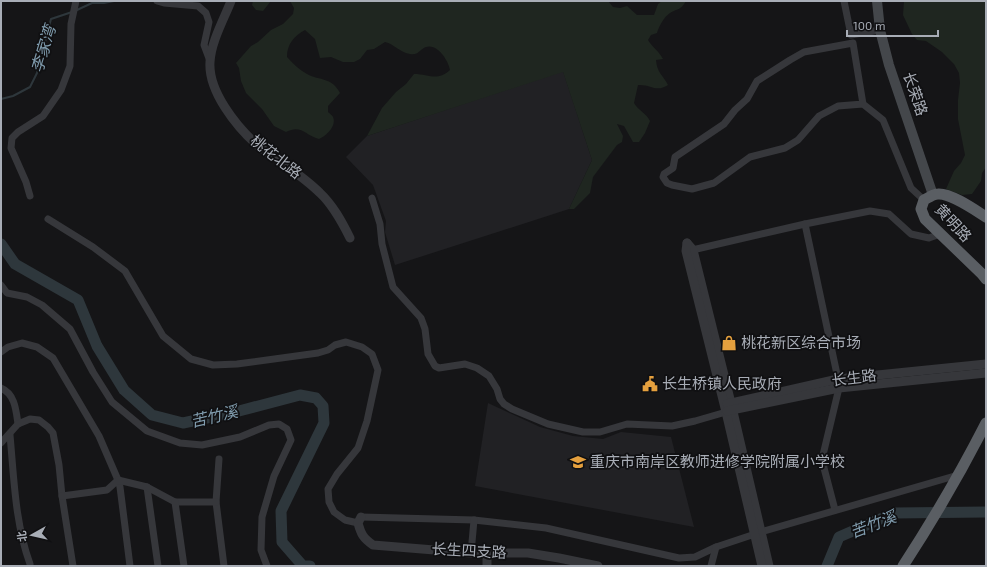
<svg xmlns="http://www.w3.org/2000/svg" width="987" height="567" viewBox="0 0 987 567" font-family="'Exo 2','Noto Sans SC',sans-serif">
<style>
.built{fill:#212124}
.green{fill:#1f2620}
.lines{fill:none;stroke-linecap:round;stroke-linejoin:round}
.stream{stroke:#2e373c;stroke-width:2}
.river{stroke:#2e373c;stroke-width:11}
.minor{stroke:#36373b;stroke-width:7}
.tertiary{stroke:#36373b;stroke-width:9}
.secondary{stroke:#44474b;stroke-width:10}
.trunk{stroke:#5a5e63;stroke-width:11}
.labels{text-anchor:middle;stroke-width:3.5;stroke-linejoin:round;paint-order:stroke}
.street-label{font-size:15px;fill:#a8adb6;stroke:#101012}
.poi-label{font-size:15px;fill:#a8adb6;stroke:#101012;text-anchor:start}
.water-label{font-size:16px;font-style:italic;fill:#819daf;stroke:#101012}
</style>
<rect width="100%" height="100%" fill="#151517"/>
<g class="built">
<polygon points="563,71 592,160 569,209 395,265 385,232 386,221 373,185 346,157 367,136"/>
<polygon points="488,403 540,427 573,436 603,439 621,432 671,437 694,527 475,486"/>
</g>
<g class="green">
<polygon points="253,1 271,1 263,11 256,10 252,5"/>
<path d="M290,1H608L613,7L620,8L627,6L637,15H654L658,4L662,1H686C680,11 678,8 670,13C664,17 659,26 657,33L651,35L648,40C652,47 659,51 663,59L656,60C657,73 663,75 668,85C656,93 651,84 638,85L634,103C638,110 646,113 650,121L645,133L639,142H633L624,126L617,124L623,136L622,142L617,145L593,177L590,193L574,209H569L592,160L563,72L367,136L382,108L396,92L406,84L414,74C429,74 437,82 450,70C449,62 438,43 426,47C420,49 418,56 410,54C401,53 394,44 385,42L374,49L367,50L360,59L354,62H343L331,57L320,58L315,39L305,30C294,36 287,44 287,57C293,64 300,70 307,74C320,81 332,77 340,93L328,106V112C329,113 333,116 333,117C337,126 326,136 319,139C305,135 301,124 286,132L274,126L262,109L246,93L241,81L239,68L236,63L251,46L258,42L271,30L283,24L293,14L294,8Z"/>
<polygon points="904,1 986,1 986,167 982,173 981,181 972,194 962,195 946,189 954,171 961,163 965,155 958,119 958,100 960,83 959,73 954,64 942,52 926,41 917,40 912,34 903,15"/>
</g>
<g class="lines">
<g class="stream">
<polyline points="77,10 92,3 104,3 114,1"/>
<polyline points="1,99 13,96 30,87 37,73 51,19 72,12"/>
</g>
<g class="river">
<polyline points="1,244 15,264 78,300 97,346 124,390 152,415 183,423 239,411 300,395 316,398 323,406 324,423 281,511 282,542 303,566 310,566"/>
<polyline points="827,566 839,537 894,513 986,512"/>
</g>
<g class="minor">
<polyline points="157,1 164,3 198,6 206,13 209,22 204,45 210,61"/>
<polyline points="844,1 851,35 880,30"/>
<polyline points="863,104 853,43 804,52 790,60 757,81 747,99 735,110 724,124 675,157 673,168 664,174 663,177 667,183 672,185 692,189 714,183 750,157 785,148 798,140 819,116 838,106 863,104 883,120 911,188 924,200"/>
<polyline points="30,196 26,182 11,148 12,138 18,132 43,116 61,90 70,66 71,24 76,1"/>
<polyline points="372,198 380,224 382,244 393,287 421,318 425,329 428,354 435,366 439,368 465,364 477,368 489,376 497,389 500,399 504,404 512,409 548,424 583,432 600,432 627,424 672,426 695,421 726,412"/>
<polyline points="48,219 93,247 125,271 163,336 191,359 213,365 237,364 318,353 328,350 335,345 346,342 362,347 372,354 378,370 367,421 358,448 337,474 328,489 329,502 334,512 345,520 358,523"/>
<polyline points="805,224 838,379 839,388 823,455 824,468 835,510"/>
<polyline points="688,251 805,224 870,211 889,214 911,234 929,238 940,234"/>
<polyline points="1,285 7,293 27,297 42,305 70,329 93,372 112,402 147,431 180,443 202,445 240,437 269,425 279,424 287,429 291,440 274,476 262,517 261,550 267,566"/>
<polyline points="1,352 8,347 22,343 37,347 53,358 99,436 118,480 120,487 130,566"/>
<path d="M1,388C15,394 16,410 18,424"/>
<path d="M10,435C14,478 15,523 30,564"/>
<polyline points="1,443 18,424 30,419 39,420 48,427 53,433 59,465 62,496 73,566"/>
<polyline points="219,459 216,502 224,566"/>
<polyline points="147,487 158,566"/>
<polyline points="62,496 107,490 118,480 147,487 175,502 216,502"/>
<polyline points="175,502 184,566"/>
<polyline points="361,517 474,520 546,528 679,558 695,557 716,547 761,532 958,475"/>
<polyline points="471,553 474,520"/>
<polyline points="711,566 716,547"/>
</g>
<g class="tertiary">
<path d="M231,1C224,19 211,42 210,62C208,91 236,126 257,145C263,150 270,154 277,159C292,170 307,180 320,193C333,205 342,222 350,238"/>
<polyline points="687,243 693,250 731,403 769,566"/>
<polyline points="687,243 686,251 726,412 762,566"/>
<polyline points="727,404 838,379 986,364"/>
<polyline points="727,411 839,388 986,373"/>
<path d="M361,517L358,523C361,534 363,538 373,545L471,553H528L559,558L598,566"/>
<polyline points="487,566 487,553"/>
</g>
<polyline class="secondary" points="877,1 880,30 889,65 933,195"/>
<g class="trunk">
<path d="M986,217C975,210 951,193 938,194C933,194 928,198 924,200L921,209L925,219L982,274L986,279"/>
<path d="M903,566C933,520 961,472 986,423"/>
</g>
</g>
<defs>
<symbol id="shop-bare" viewBox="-9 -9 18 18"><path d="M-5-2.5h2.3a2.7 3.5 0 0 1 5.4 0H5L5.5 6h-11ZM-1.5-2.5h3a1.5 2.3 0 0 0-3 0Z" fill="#e5a03e" stroke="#101012" stroke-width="2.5" paint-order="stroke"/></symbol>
<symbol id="civic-bare" viewBox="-9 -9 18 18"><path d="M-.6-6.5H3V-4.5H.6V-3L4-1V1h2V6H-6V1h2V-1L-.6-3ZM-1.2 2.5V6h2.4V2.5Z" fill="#e5a03e" stroke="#101012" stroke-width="2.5" paint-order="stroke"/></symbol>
<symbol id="school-bare" viewBox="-9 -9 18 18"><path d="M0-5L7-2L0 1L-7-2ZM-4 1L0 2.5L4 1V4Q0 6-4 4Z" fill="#e5a03e" stroke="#101012" stroke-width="2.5" paint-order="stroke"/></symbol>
</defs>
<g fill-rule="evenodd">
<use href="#shop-bare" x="718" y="332" width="22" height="22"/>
<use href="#civic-bare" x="639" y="373" width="22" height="22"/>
<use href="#school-bare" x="567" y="451" width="22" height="22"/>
</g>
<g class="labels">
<g class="street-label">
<text transform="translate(915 94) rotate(71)" y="5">长荣路</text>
<text transform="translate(276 157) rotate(38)" y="5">桃花北路</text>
<text transform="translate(953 223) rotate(47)" y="5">黄明路</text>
<text transform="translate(854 378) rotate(-7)" y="5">长生路</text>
<text transform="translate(469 551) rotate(3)" y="5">长生四支路</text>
</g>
<g class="poi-label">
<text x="741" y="348">桃花新区综合市场</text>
<text x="662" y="389">长生桥镇人民政府</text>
<text x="590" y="467">重庆市南岸区教师进修学院附属小学校</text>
</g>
<g class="water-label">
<text transform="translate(43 49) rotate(-73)" y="6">李家湾</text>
<text transform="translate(214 416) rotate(-13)" y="6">苦竹溪</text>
<text transform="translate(873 524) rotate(-21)" y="6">苦竹溪</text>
</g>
</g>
<rect width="987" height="567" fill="none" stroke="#a8adb6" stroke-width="4"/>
<g transform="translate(32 535) rotate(262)" stroke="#101012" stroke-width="3" paint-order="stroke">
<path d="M0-3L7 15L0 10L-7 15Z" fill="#a8adb6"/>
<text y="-6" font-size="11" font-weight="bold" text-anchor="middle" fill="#a8adb6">北</text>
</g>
<path d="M847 30v6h91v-6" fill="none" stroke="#a8adb6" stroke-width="2"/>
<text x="853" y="30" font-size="12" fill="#a8adb6" stroke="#101012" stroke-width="3" paint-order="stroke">100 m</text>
</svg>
